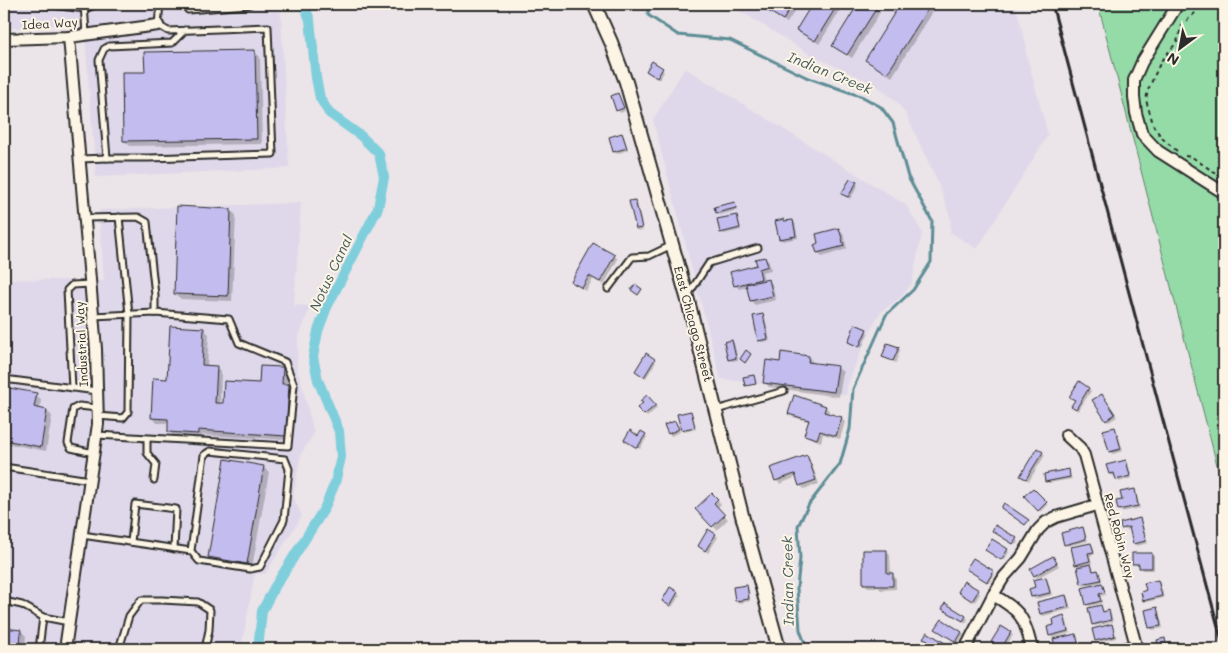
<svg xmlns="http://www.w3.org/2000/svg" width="1228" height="653" viewBox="0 0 1228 653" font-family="Mali,sans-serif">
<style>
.built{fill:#dfd8ea}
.green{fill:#94dba8;stroke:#60836a}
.shadow{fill:#0003}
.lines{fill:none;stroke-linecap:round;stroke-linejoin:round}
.stream{stroke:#5d8d95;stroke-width:3}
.canal{stroke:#7fcedc;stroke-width:10}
.building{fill:#c3bcee;stroke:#2b2b2b}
.service-casing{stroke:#2b2b2b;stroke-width:9}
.minor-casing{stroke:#2b2b2b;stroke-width:14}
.tertiary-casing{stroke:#2b2b2b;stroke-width:16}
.path{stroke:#2b2b2b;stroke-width:2;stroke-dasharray:4 4;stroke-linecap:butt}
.service{stroke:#fcf5e5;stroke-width:5}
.minor{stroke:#fcf5e5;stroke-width:10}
.tertiary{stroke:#fcf5e5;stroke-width:12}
.rail{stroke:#2b2b2b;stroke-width:3}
.labels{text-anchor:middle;stroke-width:4;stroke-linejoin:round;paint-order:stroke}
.street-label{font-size:12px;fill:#2b2b2b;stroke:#fcf5e5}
.water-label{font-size:14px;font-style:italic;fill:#445c60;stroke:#fcf5e5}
</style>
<rect width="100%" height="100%" fill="#ebe4e8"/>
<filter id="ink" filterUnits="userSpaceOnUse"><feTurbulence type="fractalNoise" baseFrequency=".02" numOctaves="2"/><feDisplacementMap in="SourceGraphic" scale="10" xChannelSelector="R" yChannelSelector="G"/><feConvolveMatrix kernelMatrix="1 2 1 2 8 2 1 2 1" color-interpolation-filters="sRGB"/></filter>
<g filter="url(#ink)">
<g class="built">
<polygon points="4,4 279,4 281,17 289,168 96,177 84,22 4,29"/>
<polygon points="729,4 1015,4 1027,48 1025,49 1048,135 977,249 950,232 951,219 938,183 906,114 896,101 876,85 813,56"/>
<polygon points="685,68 906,205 922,232 912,283 901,297 882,311 876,319 861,350 848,384 846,395 721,379 653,120"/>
<polygon points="301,203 294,305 311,306 298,338 297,367 314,433 301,454 293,497 302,516 265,574 255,573 241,649 4,649 4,279 104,281 99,210"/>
</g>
<polygon class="green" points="1098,4 1224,4 1224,492"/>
<g class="shadow">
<polygon points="768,4 799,4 787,23 765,8"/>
<polygon points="814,4 844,4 819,44 798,29"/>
<polygon points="859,4 885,4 852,58 834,46"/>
<polygon points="902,4 937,4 892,77 867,60"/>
<polygon points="255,52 260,57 262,144 130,146 124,141 146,73"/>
<polygon points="662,69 664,72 659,80 647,71"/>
<polygon points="618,95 625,111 620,113 612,97"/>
<polygon points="622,134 624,136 628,150 616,154 614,151"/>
<polygon points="856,183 858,186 850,199 845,196"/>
<polygon points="634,201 637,203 643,230 639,231 637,229"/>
<polygon points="735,203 738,210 719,215 717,212"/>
<polygon points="230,210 236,215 232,301 181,299 175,294"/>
<polygon points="736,216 738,218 741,230 724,234 721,232"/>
<polygon points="783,220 786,222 792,221 795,223 798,238 783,241 780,239"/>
<polygon points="839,229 843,233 847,249 822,257 818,253"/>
<polygon points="614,256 618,259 604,285 593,279 586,291 572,282"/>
<polygon points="765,258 769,262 771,270 762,272 764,281 769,280 772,284 776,300 755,305 751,301 748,287 739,289 735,285"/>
<polygon points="763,315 765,317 770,341 761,342 759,340"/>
<polygon points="203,329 209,334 207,367 216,367 221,372 220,404 224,404 261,385 283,369 288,374 287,385 293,390 290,440 202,435 202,438 174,437 169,431 169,423 157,423 152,418 168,380"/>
<polygon points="866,330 868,333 862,348 849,342"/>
<polygon points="732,341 734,343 738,360 732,361 729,359"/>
<polygon points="898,348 900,350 896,363 883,356"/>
<polygon points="808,357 813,362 813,364 837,367 843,372 839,397 769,387 764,382 781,364"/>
<polygon points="654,360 656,362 646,378 639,373"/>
<polygon points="4,388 36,394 41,400 40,409 47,411 52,416 46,451 4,443"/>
<polygon points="1089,389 1091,391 1078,411 1075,408 1076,401 1073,399"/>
<polygon points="647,396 657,408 647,417 639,408 644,403"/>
<polygon points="1104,398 1117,417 1109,422 1107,420"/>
<polygon points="825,407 829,410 828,414 841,418 845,422 840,439 823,434 821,442 810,438 806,434 810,422 793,417 790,413"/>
<polygon points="691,413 693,415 696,429 684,432 682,429"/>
<polygon points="677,424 680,432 671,436 669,433"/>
<polygon points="1115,428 1117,431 1123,451 1113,454 1110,452 1105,431"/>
<polygon points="645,435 647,437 640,449 628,442"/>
<polygon points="1038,450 1045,455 1029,481 1024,478"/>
<polygon points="807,456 810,460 819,484 804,489 800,485 797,477 780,484 776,480"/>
<polygon points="1126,461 1128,463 1132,478 1119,482 1116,475 1112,476 1110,474"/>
<polygon points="263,467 269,472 252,568 214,562 209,556"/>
<polygon points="1068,471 1072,479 1049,483 1046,481"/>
<polygon points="1033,489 1048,505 1041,512 1026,496"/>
<polygon points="1134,490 1136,492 1140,508 1122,512 1119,510 1118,502 1123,500"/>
<polygon points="712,495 721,504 717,508 728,519 717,530 697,509"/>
<polygon points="1140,519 1142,522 1148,543 1137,546 1135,544 1131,529 1125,530 1123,528"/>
<polygon points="1083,528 1088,541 1068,546 1066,544"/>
<polygon points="709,531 718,537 708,553 699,546"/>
<polygon points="996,533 1016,539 1018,542 1016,545"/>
<polygon points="1091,544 1093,546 1095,554 1090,556 1092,563 1089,564 1093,568 1094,572 1098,571 1100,574 1102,582 1084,586 1082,583 1080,568 1076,564"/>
<polygon points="1007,550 1009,552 1004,561 989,552"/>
<polygon points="886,551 890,555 891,574 896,578 896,589 881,590 878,587 868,587 864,583"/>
<polygon points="1152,554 1154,556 1154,570 1143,570 1141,565 1136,565 1133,563"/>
<polygon points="1055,560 1059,566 1037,578 1035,575"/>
<polygon points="970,571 993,572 995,574 989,583"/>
<polygon points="1046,578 1048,581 1052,595 1035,599 1032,597 1031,590 1036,588"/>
<polygon points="1158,581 1160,583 1164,598 1146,602 1144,600 1148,591"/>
<polygon points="1102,585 1106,595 1100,596 1102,603 1090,606 1087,604"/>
<polygon points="746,586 749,589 750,601 739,603 736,600"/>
<polygon points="671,588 680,595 672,607 666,603"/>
<polygon points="978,591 980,594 975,602 962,594"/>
<polygon points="1066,596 1068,598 1071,609 1043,616 1041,614"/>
<polygon points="946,605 966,617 968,619 966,623 946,611"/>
<polygon points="1101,607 1104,613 1109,612 1111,614 1113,622 1095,626 1093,624"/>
<polygon points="1157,609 1159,611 1163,628 1153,630 1150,628"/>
<polygon points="1064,617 1066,619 1070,633 1052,638 1048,628 1056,626"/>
<polygon points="1111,626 1114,628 1116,638 1099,642 1096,640"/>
<polygon points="1002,627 1013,635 1004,649 995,644"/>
<polygon points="4,629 21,631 26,636 25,649 4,649"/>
<polygon points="939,631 962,633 964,635 958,643"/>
<polygon points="1076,635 1078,638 1080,649 1057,649 1055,640"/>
</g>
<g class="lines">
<polyline class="stream" points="648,4 648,15 678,35 730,40 806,77 863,97 881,107 893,123 908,177 932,221 931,262 913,290 886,315 853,389 850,429 840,464 809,504 798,526 800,558 797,588 800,630 807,649"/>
<polyline class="canal" points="258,649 262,611 274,588 324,509 335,483 341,457 339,431 318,380 313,357 318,331 327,307 378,208 384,177 379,154 361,136 329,113 320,98 316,78 310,20 304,4"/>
</g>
<g class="building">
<polygon points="766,4 793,4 783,20 763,8"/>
<polygon points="812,4 838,4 815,41 796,30"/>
<polygon points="858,4 879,4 847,55 832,46"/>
<polygon points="900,4 931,4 887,74 865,60"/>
<polygon points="255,50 257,139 123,141 122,72 145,72 144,52"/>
<polygon points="652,61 663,68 657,78 646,71"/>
<polygon points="618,93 624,108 616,111 611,96"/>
<polygon points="622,133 627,148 613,152 609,137"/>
<polygon points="850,179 857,182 848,197 841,194"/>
<polygon points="635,200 642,228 636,229 629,201"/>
<polygon points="735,202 736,208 716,213 714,207"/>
<polygon points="177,206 231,209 228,296 174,294"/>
<polygon points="737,215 740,228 720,233 717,219"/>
<polygon points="784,219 784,221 793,220 796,236 779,239 775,221"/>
<polygon points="839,228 844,246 817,253 814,245 818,243 816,234"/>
<polygon points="593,243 615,255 600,282 589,276 582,288 571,282"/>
<polygon points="765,257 768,266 759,269 761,279 734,286 730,272 757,265 755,259"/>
<polygon points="769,279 773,296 750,301 746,284"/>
<polygon points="635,284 642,289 638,295 631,290"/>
<polygon points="763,314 768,339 758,341 753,316"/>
<polygon points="855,324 867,329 859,347 848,342"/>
<polygon points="170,326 204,328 202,365 217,366 215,403 223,403 224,381 259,383 260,366 283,367 282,384 289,384 286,436 198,430 198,434 168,432 168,419 151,418 153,378 167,379"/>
<polygon points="732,340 736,358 728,360 724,342"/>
<polygon points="887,343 899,347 893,361 882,357"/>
<polygon points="746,350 751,354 745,363 740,359"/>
<polygon points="781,352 809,356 808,362 838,366 834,392 763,383 766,360 780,362"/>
<polygon points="646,353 655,359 644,377 635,371"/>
<polygon points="754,375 756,384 745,386 743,377"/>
<polygon points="1079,381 1089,388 1076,409 1071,406 1075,400 1069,397"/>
<polygon points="4,387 37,393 34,407 47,410 41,447 4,440"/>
<polygon points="1102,394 1115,414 1106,421 1092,400"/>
<polygon points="647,395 656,405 644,415 637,408 643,403 640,401"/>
<polygon points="794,395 826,406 824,412 842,417 836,436 820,431 817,439 804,435 809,420 788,414"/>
<polygon points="691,411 695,427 681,430 677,414"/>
<polygon points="675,421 679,429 668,434 664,425"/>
<polygon points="1115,427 1121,449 1109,452 1103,430"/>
<polygon points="630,430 638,436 641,431 646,434 637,448 624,440"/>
<polygon points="1037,448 1043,452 1026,479 1020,476"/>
<polygon points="807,455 816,480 799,486 795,474 775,481 770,468"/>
<polygon points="225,459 264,466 247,564 208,557"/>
<polygon points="1126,460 1130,476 1116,480 1114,473 1109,474 1106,465"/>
<polygon points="1069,469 1070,477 1045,482 1044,474"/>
<polygon points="1033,488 1047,502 1038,511 1024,496"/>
<polygon points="1135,489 1138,506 1118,510 1116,501 1122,500 1120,492"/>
<polygon points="712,493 718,499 714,503 725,515 712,527 695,509"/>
<polygon points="1004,503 1029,520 1025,525 1001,508"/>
<polygon points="1140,518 1146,541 1133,544 1129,527 1121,529 1120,523"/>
<polygon points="995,525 1017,538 1013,544 992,531"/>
<polygon points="1083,527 1086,539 1064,545 1061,533"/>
<polygon points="708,529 716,534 705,551 698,546"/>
<polygon points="992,539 1008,549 1001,560 985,550"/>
<polygon points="1091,543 1094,552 1088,553 1090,561 1075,565 1071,547"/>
<polygon points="863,550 887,550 887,573 893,573 893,586 876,586 876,584 863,584"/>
<polygon points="1132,553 1152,553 1152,568 1139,568 1139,564 1132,564"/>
<polygon points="1053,556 1057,563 1034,576 1030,569"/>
<polygon points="973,558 994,571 987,582 966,569"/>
<polygon points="1091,564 1093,571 1098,570 1101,580 1081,584 1077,567"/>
<polygon points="1046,577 1050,593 1031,597 1029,589 1035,587 1033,580"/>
<polygon points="1158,580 1162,596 1143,601 1141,592 1146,590 1144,583"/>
<polygon points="964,581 979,590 972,601 958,592"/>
<polygon points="1102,583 1105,592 1099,594 1101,601 1086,605 1082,588"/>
<polygon points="747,585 749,599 735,601 733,587"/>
<polygon points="670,587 678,592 670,606 662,601"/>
<polygon points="1066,595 1069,607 1040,614 1037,602"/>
<polygon points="945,603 966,616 963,621 942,609"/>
<polygon points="1101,605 1103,612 1109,610 1111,620 1092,625 1088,608"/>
<polygon points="1157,607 1161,626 1149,628 1145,610"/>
<polygon points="1064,615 1068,631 1049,636 1047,627 1054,625 1053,619"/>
<polygon points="942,619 962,632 956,642 935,629"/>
<polygon points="1112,624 1115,636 1095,641 1092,629"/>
<polygon points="1001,626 1011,632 1001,649 991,642"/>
<polygon points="4,628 21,630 20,649 4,649"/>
<polygon points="927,632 955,649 931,649 924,646 928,640 923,638"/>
<polygon points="1076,634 1079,647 1067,649 1056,649 1053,639"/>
<polygon points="1165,638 1166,645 1171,643 1172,649 1159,649 1157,640"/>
</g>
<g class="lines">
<defs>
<g id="service">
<polyline points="43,4 85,9 97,4"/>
<polyline points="84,4 86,34"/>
<polyline points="160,4 158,25 168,31 268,27 273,154 149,158 107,158 99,60 104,49 109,46 172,43 185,30"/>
<polyline points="184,4 188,10 247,5 250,4"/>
<polyline points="80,159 107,158"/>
<polyline points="85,218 138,217 147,222 155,295 155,313"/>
<polyline points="608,289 632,257 649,256 672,245"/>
<polyline points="688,295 709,263 758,248"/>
<polyline points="93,316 155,313 229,319 239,343 285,362 294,385 288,446 97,435"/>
<polyline points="4,379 97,391"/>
<polyline points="72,388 67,290 72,285 91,284"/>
<polyline points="716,410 784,391"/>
<polyline points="97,416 123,418 128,412 129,314 119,217"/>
<polyline points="147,439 147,453 156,464 154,480"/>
<polyline points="94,453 71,448 68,443 73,409 79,406 97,408"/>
<polyline points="4,467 90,480"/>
<polyline points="82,535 191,551 204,455 210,451 285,459 289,469 284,520 260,567 250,569 199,561 191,551"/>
<polyline points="131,542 135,504 176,509 174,549"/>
<polyline points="4,601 22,605 43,617 69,622"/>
<polyline points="39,649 43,617"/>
<polyline points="119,649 129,616 141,600 162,600 198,602 210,610 209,630 205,649"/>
</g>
<g id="minor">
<polyline points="1178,4 1142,62 1134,80 1134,97 1136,113 1142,134 1158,151 1224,193"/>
<polyline points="4,39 69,37 158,25"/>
<polyline points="1066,435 1080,448 1084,455 1137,649"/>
<path d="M993,595C1022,611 1024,618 1032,649"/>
<polyline points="65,649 98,424 96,349 69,37"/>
<polyline points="965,649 993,595 1004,577 1021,558 1038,530 1046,522 1056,517 1097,505"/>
<polyline points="1122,649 1136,646"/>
</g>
<polyline id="tertiary" points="594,4 611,42 626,82 687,297 743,519 779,649"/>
</defs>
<use href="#service" class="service-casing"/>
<use href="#minor" class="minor-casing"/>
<use href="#tertiary" class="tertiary-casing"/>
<g class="path">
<polyline points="1220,28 1224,31"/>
<polyline points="1177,151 1163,139 1154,127 1146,100 1148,90 1161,61 1177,42 1182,25 1196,12 1200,4"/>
<polyline points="1185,156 1192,157 1224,179"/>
</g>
<use href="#service" class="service"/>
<use href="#minor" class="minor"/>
<use href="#tertiary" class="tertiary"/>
<polyline class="rail" points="1052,4 1224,649"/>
</g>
</g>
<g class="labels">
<g class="street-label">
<text transform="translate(50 24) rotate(-3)" y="4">Idea Way</text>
<text transform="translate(693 324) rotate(75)" y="4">East Chicago Street</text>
<text transform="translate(82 344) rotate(-93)" y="4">Industrial Way</text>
<text transform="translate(1119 536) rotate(75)" y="4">Red Robin Way</text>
</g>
<g class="water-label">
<text transform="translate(830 73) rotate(22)" y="5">Indian Creek</text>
<text transform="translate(331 273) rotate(-65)" y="5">Notus Canal</text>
<text transform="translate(788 581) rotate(-91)" y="5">Indian Creek</text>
</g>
</g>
<rect width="1228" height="653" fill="none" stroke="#fcf5e5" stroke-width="20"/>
<rect x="10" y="10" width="1208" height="633" fill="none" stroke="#2b2b2b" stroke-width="2" filter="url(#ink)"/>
<g transform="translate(1180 48) rotate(212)" stroke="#fcf5e5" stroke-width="4" paint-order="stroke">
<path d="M0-4L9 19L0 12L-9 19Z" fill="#2b2b2b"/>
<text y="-8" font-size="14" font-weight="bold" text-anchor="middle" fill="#2b2b2b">N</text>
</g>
</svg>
